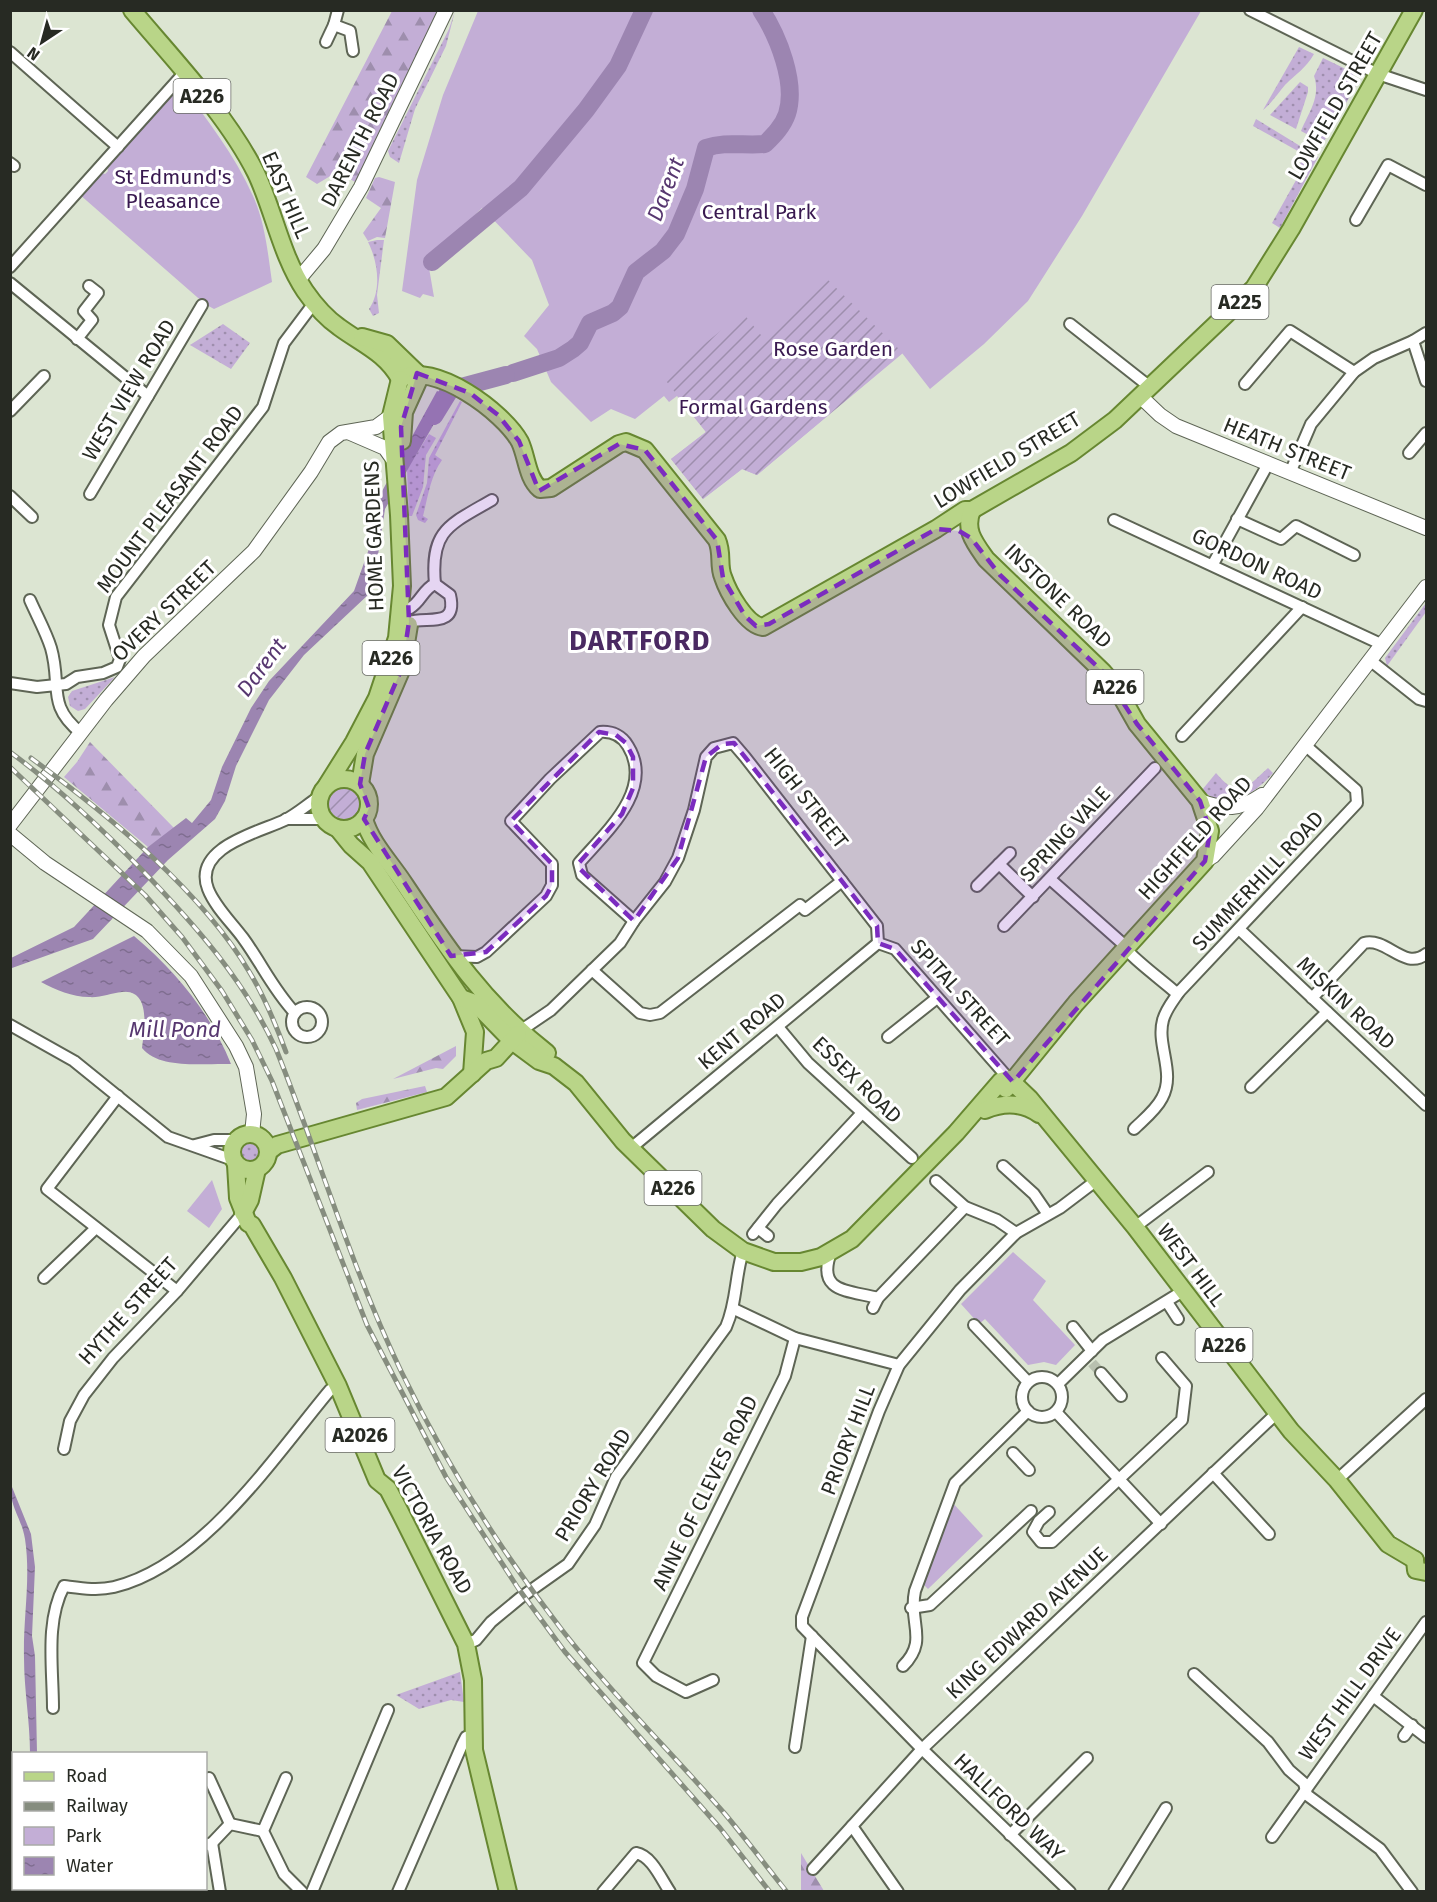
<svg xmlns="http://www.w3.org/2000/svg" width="1437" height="1902" viewBox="0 0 1437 1902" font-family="'Fira Sans',sans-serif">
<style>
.grass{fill:url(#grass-dots)}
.forest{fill:url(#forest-firs)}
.park{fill:#c3aed6}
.garden{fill:url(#garden-furrows)}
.water{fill:url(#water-ripples)}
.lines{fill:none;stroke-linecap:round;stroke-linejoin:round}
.river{stroke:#9c85b1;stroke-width:18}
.minor-tunnel{stroke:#b8c0af;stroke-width:10;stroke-dasharray:10 5;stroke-linecap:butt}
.minor-casing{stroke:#5e6555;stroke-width:14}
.tertiary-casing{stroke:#5e6555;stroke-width:16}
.primary-casing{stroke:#678731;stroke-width:20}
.minor{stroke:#fff;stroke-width:10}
.tertiary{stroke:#fff;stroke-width:14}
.primary{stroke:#b9d588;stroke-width:16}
.rail-casing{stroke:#868d7f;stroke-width:5}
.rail{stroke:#fff;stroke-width:3;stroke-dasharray:9;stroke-linecap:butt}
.marked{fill:#7b2cbf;fill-opacity:0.2;stroke:#7b2cbf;stroke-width:4.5;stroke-dasharray:12 8;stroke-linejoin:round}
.labels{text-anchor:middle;stroke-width:6;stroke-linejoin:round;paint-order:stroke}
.shield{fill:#fff;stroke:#686a65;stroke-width:1.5}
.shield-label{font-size:20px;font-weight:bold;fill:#272a23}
.street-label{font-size:21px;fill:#272a23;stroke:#fff}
.park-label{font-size:21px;fill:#391950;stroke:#fff}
.water-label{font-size:22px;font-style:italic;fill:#573770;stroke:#fff}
.district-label{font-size:27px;font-weight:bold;letter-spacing:1.5px;fill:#4a2962;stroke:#fff}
</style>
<defs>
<pattern id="grass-dots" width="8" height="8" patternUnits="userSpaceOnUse" patternTransform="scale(1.5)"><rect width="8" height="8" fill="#c3aed6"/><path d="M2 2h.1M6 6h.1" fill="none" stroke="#9e8ead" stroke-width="1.8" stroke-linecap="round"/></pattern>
<pattern id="forest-firs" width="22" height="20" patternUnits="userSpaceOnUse" patternTransform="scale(1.5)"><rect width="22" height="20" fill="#c3aed6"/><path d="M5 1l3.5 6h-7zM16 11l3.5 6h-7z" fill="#9e8ead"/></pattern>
<pattern id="garden-furrows" width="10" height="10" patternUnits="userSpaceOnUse" patternTransform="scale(1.5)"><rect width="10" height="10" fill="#c3aed6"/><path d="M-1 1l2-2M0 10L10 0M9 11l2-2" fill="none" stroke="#9e8ead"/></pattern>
<pattern id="water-ripples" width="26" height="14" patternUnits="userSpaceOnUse" patternTransform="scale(1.5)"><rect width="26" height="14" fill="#9c85b1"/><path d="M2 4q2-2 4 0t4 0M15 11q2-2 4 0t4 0" fill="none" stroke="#7f6d90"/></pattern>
</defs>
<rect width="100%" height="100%" fill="#dce5d2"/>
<g class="grass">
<polygon points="455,11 446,46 415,109 399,163 390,157 388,151 449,29"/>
<path d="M1299,47L1314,54C1306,68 1296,74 1285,85C1278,93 1272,103 1263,110Z"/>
<path d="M1323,58L1352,72L1357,84L1323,143L1301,131C1309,112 1321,97 1314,76Z"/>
<polygon points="1300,82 1308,87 1308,92 1296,129 1270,115"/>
<polygon points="1256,119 1318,157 1280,228 1272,223 1304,166 1300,164 1305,155 1253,126"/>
<path d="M377,240H384L377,295L379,313L373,316L369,309C382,290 378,262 368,242Z"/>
<polygon points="223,324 250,343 231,369 190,345"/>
<path d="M460,401L462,402L435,455L442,460C430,477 428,497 423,516L428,519L425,523L418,520L416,515L427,483L429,458Z"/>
<polygon points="429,434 436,438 426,455 423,487 412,516 409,516 407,469"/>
<polygon points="1426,603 1426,612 1387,666 1385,658"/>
<polygon points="115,677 85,709 78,711 70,706 68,697 72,691"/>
<path d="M1268,768L1273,773C1255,794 1226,812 1202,790L1216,773C1240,801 1244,789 1268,768Z"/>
<circle cx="249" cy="1153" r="12"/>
<polygon points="460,1672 464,1702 451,1700 419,1709 396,1695"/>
</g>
<g class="forest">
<polygon points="392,11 440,11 357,183 337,172 317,184 306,177"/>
<polygon points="379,177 395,182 385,238 377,237 368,241 363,233 381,208 366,198 375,178"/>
<polygon points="90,742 175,829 148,847 64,777 77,762"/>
<polygon points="456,1046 456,1056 443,1069 436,1068 393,1079"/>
<polygon points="425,1086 427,1092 357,1110 356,1103 362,1099"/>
<polygon points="801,1853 824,1891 801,1891"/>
</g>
<g class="park">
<polygon points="478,11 1201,11 1082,216 1028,301 984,344 930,389 902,353 757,475 742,469 703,499 671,459 706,432 677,396 669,402 664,396 635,419 611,409 591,422 551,382 537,349 524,336 549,305 532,260 482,208 428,262 434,297 423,294 420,298 402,291 417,180 443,95"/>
<path d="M181,84C207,120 235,155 253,196C265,222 268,254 272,282L214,309L205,304L79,194L99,172L105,174L108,171L106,163Z"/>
<polygon points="212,1180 222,1209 209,1228 187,1211"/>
<polygon points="1013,1252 1046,1281 1033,1300 1075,1345 1056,1365 1044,1362 1028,1365 985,1319 979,1324 961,1304"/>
<polygon points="951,1501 983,1536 928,1589 920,1581"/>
</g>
<g class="garden">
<polygon points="826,278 903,353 757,475 742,469 703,499 671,459 706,432 663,377 743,313 765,340"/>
<circle cx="344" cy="803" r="16"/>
</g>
<g class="water">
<polygon points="437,391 450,396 385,509 375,575 369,594 304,655 269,700 236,766 225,801 215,819 168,860 93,939 12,968 11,974 11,958 74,927 148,847 186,818 192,823 211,800 222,767 251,708 269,681 354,591 370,546 375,504"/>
<path d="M134,936C175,970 211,1014 231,1064C204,1063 160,1070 142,1048C144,1031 152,989 122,992C111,993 100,998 89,997C72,997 56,990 41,982Z"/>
<path d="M10,1482L31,1534L35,1567L32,1636L35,1656L37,1753H30C30,1721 24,1690 24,1658C23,1617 31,1579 25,1539C21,1516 10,1509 10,1482Z"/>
</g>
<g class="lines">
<g class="river">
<polyline points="432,262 521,188 586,110 618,66 644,10"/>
<path d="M513,373L559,358L573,349L580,343L590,323L613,313L620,307L636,272L663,251L676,234L695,189L706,148C725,141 744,146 765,144C774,135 783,126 787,114C797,83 778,36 761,10"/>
<polyline points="434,416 450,390 506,375"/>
</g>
<polyline class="minor-tunnel" points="1092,1363 1101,1373"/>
<defs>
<g id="minor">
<polyline points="338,10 334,25 350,31 353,51"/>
<polyline points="1250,10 1378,74 1426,90"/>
<polyline points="326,42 334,25"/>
<polyline points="10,52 118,147"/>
<polyline points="10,163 14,166"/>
<polyline points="1356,220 1388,165 1426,185"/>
<polyline points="10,267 184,73"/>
<polyline points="10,283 148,396"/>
<polyline points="1070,324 1150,387"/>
<polyline points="1426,333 1413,341 1426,381"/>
<polyline points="77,339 92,320 84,311 98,293 89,286"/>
<polyline points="1245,384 1290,331 1354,372"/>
<polyline points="10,411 44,376"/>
<polyline points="1409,453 1426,433"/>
<polyline points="1290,473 1311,424 1354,372 1374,358 1413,341"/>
<polyline points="90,494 202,305"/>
<polyline points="10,496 32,517"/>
<polyline points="1237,519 1281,539 1296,526 1354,555"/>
<polyline points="1114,520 1383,645"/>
<polyline points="1213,564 1268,464"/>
<path d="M435,584C430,530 449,525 492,500"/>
<path d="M30,600C37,616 46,632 51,648C62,686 46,705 81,733"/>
<path d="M409,622C427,616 458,629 450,595L435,584C423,589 421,602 410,608"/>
<polyline points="1371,661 1419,699 1426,701"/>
<polyline points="10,683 37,687 66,684 77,677 103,673 117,667 120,659 109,625 116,597 263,407 284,343 314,303"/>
<polyline points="1182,736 1302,607"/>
<polyline points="286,819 323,819"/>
<polyline points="999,864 1033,897"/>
<path d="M1050,879L1122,943C1125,953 1163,981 1174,991L1179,992"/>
<polyline points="977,886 1010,853"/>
<polyline points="1004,926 1155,768"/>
<polyline points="1239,929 1426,1105"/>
<polyline points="878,943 895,949 1009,1079"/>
<path d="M452,956L477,957L486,952L546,896L552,885V864L511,821L550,779L600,732C612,731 622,736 628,746C655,790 605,833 579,863L582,875L634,921"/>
<polyline points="592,970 640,1013 650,1015 660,1013 800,905 805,910 842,881"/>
<path d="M1312,998L1364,943C1387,937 1404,971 1426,954"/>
<circle cx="307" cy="1022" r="15"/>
<path d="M295,1013C272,988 262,964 243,938C232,923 215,907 208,889C192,847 260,832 285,820C297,814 308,804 319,797"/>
<polyline points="10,1025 74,1061 168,1137 233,1160"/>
<polyline points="778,1027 808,1063 912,1158"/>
<polyline points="520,1031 551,1010 620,943 634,921 665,882 678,858 694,810 706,757 714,748 733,743 745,757 877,926 878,943"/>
<polyline points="888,1037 937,998"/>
<polyline points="1251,1087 1327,1012"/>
<polyline points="118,1096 47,1189 177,1291"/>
<path d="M1134,1129C1143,1120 1156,1110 1162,1098C1176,1073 1156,1045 1163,1020C1166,1009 1173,1001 1179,992L1357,803L1356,790L1305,745"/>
<polyline points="195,1145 214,1140 236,1140"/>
<polyline points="631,1148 878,943"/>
<polyline points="1003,1166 1034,1194 1047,1213"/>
<polyline points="936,1181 965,1207 997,1220 1016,1233"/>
<polyline points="1135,1227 1208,1172"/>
<polyline points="758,1228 768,1236"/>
<polyline points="753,1234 777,1204 862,1113"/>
<path d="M831,1252C816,1293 848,1290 878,1298"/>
<polyline points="44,1278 96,1228"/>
<polyline points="1167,1302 1178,1319"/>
<polyline points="873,1308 878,1298 965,1207"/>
<polyline points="734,1309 795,1338 899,1365"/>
<polyline points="974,1325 1028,1382"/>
<polyline points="1073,1327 1092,1351"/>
<polyline points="1101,1373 1121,1396"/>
<circle cx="1042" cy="1397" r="20"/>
<polyline points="1058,1384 1103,1340 1183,1291"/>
<polyline points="1056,1412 1161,1524"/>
<polyline points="64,1449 70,1421 84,1395 113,1358 177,1291 243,1213"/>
<polyline points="1013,1453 1029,1470"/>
<polyline points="1213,1473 1269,1534"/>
<polyline points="1337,1480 1426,1399"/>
<polyline points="1049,1512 1039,1521 1033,1532 1041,1542 1052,1542 1182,1420 1186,1386 1162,1358"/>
<polyline points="911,1608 930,1605 1031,1511"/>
<path d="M466,1644L476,1640L491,1622L520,1598L568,1564L595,1525L616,1477L726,1327C737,1302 735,1276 743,1251"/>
<path d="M903,1666C929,1640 908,1623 915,1591L955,1483L1028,1411"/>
<polyline points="1194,1674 1268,1742 1289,1770 1304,1783 1307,1795 1380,1849 1412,1892"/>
<polyline points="713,1680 686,1692 656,1676 643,1663 785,1376 795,1338"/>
<polyline points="1373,1696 1426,1737"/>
<path d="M53,1708C53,1668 45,1622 64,1586C80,1588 97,1591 114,1587C202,1566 274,1457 330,1390L338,1386"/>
<polyline points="1404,1736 1412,1725"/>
<polyline points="795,1747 812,1636"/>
<polyline points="209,1778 230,1824"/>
<polyline points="286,1778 263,1831 284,1874 302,1892"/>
<polyline points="852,1826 898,1892"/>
<polyline points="1010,1835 1087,1758"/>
<polyline points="1272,1837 1426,1622"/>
<polyline points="212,1843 220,1892"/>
<polyline points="206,1845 212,1843 230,1824 263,1831"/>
<polyline points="813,1869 922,1749 1277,1413"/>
<polyline points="159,1888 159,1890"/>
<polyline points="312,1892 388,1710"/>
<polyline points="398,1892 462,1745 466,1737 472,1735"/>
<path d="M603,1892L636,1853C652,1856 661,1879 670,1892"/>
<polyline points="1070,1892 922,1749 802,1626 802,1617 879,1411 899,1365 960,1290 1016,1233 1060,1208 1097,1180"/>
<polyline points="1114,1892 1166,1808"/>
</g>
<g id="tertiary">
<polyline points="298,280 324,249 361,187 446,10"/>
<polyline points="1140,396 1160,415 1176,426 1426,528"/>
<polyline points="348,432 385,448 395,462"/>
<path d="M1200,801C1224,810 1240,810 1262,795"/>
<polyline points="10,825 106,700 144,656 254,551 311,472 329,442 341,433 376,427 391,416"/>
<polyline points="10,834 45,863 147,931 191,976 236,1046 246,1067 254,1114 252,1134"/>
<polyline points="1205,861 1213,856 1257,808 1426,587"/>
</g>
<g id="primary">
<path d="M132,10C174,60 227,115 256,173C274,211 281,255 305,291C314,304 326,318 339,327C362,344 386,353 400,379"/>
<polyline points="362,337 387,344 417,373"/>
<path d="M400,379C433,360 504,412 520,442C527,457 527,478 540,489L551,488L619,444L626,442L645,450L717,540C723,554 718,565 723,577C728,592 746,625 763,627L936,529L965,510H972L1071,453L1115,420L1254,288L1291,229L1414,10"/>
<polyline points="402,441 404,412 419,379 417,373"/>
<path d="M972,510C964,530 974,542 986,559L1103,672L1116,687L1137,724L1200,801L1210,831L1205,861L1076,1003L1006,1089"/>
<circle cx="344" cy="804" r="25"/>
<polyline points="360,784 365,754 402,668 409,625"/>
<polyline points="327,785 354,742 377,698 397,638 402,586 399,515 391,416 400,379"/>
<path d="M364,819C371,843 389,861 403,882C447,948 483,1003 547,1053"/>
<polyline points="338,829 351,845 370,862 461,998 475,1032 472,1074"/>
<polyline points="461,998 475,1003 512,1041 539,1061 554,1066 576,1083 623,1141 713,1229 743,1251 774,1262 801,1262 821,1257 852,1239 956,1133 1001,1081 1009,1079 1030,1099 1135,1227 1291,1431 1337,1480 1388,1544 1415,1560"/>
<path d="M985,1110C1004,1102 1022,1102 1039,1114"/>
<circle cx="250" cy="1152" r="18"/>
<polyline points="268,1152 277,1145 446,1097 486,1061 496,1058 518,1034"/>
<polyline points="236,1165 238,1198 248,1223 252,1225 283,1278 338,1386 377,1480 388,1489 400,1512 466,1644 473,1680 474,1750 508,1892"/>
<polyline points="243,1213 250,1200 257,1169"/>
<polyline points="1415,1560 1416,1570 1426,1572"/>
</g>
</defs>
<use href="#minor" class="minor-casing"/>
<use href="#tertiary" class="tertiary-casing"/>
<use href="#primary" class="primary-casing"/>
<use href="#minor" class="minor"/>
<use href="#tertiary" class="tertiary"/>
<use href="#primary" class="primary"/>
<defs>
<g id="rail">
<path d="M10,752C58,787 102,829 143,871C196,926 244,980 276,1049C319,1156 351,1267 401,1371C445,1462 500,1550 562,1630C612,1694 671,1752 725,1814C746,1839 766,1866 787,1892"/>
<path d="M31,758C107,814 202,891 250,973C265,998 276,1025 286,1052"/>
<polyline points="10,767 145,895 182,937 222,991 252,1040 272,1081 367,1325 446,1477 518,1588 565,1652 720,1828 770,1892"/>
</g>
</defs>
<use href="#rail" class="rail-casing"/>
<use href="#rail" class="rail"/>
</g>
<path class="marked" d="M417,373L470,393L498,415L519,441L539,491L619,444L645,450L717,540L723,578L745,616L756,626L769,624L936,529L959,531L971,538L1000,575L1103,672L1137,724L1200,801L1210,831L1205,861L1013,1082L895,949L878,943L877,926L734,743L722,744L706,757L678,858L634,921L580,869L579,863L622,814L633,788V757L626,743L616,735L599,732L511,821L552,864V885L546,896L486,952L451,956L364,819L369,808L360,784L365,754L402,668L409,622L401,427Z"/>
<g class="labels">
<g class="shield">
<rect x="173.5" y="79" width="57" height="34" rx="4.5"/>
<rect x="1211.5" y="285" width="57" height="34" rx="4.5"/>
<rect x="362.5" y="641" width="57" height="34" rx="4.5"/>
<rect x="1086.5" y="670" width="57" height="34" rx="4.5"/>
<rect x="644.5" y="1171" width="57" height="34" rx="4.5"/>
<rect x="1195.5" y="1328" width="57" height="34" rx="4.5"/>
<rect x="325.5" y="1418" width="69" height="34" rx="4.5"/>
</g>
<g class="shield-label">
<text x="202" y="103">A226</text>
<text x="1240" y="309">A225</text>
<text x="391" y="665">A226</text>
<text x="1115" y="694">A226</text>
<text x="673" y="1195">A226</text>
<text x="1224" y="1352">A226</text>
<text x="360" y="1442">A2026</text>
</g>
<g class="street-label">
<text transform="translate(1335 106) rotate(-60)" y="7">LOWFIELD STREET</text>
<text transform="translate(360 140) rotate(-63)" y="7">DARENTH ROAD</text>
<text transform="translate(286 195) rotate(67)" y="7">EAST HILL</text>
<text transform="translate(129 390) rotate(-59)" y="7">WEST VIEW ROAD</text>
<text transform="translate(1287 449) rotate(22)" y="7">HEATH STREET</text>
<text transform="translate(1007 460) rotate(-31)" y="7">LOWFIELD STREET</text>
<text transform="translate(170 499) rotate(-53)" y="7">MOUNT PLEASANT ROAD</text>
<text transform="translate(374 536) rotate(-92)" y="7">HOME GARDENS</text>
<text transform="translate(1257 564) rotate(25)" y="7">GORDON ROAD</text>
<text transform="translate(1058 596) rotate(44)" y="7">INSTONE ROAD</text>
<text transform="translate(164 611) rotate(-44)" y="7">OVERY STREET</text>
<text transform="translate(806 798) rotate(52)" y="7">HIGH STREET</text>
<text transform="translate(1065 834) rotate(-47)" y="7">SPRING VALE</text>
<text transform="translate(1195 838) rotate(-48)" y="7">HIGHFIELD ROAD</text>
<text transform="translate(1258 881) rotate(-47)" y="7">SUMMERHILL ROAD</text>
<text transform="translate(960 993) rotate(48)" y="7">SPITAL STREET</text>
<text transform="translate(1346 1003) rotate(43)" y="7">MISKIN ROAD</text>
<text transform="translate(742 1031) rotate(-40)" y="7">KENT ROAD</text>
<text transform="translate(857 1080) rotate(44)" y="7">ESSEX ROAD</text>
<text transform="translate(1191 1265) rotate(53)" y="7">WEST HILL</text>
<text transform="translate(128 1311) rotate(-48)" y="7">HYTHE STREET</text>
<text transform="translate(848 1440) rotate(-69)" y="7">PRIORY HILL</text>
<text transform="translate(593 1485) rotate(-59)" y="7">PRIORY ROAD</text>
<text transform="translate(705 1493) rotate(-64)" y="7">ANNE OF CLEVES ROAD</text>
<text transform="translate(432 1530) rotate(61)" y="7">VICTORIA ROAD</text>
<text transform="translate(1027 1623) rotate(-43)" y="7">KING EDWARD AVENUE</text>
<text transform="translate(1350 1694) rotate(-54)" y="7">WEST HILL DRIVE</text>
<text transform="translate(1009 1807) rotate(44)" y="7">HALLFORD WAY</text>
</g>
<g class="park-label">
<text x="173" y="184">St Edmund's<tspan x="173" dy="24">Pleasance</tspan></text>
<text x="759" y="219">Central Park</text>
<text x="833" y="356">Rose Garden</text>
<text x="753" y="414">Formal Gardens</text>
</g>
<g class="water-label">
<text transform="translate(665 189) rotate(-69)" y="8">Darent</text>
<text transform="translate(261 667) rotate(-53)" y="8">Darent</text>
<text x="175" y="1037">Mill Pond</text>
</g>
<g class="district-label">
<text x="640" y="650">DARTFORD</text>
</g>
</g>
<rect width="1437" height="1902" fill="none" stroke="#272a23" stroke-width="24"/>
<rect x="12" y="1752" width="195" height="138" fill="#ffffff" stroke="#a9aaa7" stroke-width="1.5"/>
<rect x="24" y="1772" width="30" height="9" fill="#b9d588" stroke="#a9aaa7" stroke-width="1.5"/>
<text x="66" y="1782" font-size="18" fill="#272a23">Road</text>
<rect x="24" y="1802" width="30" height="9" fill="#868d7f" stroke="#a9aaa7" stroke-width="1.5"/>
<text x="66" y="1812" font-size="18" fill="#272a23">Railway</text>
<rect x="24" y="1827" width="30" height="18" fill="#c3aed6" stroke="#a9aaa7" stroke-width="1.5"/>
<text x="66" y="1842" font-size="18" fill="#272a23">Park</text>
<rect x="24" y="1857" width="30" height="18" fill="url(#water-ripples)" stroke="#a9aaa7" stroke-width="1.5"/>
<text x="66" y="1872" font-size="18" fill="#272a23">Water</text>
<g transform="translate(42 42) rotate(216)" stroke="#ffffff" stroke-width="4.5" paint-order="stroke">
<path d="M0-4.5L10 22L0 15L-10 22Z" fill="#272a23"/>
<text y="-9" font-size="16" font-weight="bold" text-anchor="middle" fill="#272a23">N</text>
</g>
</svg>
